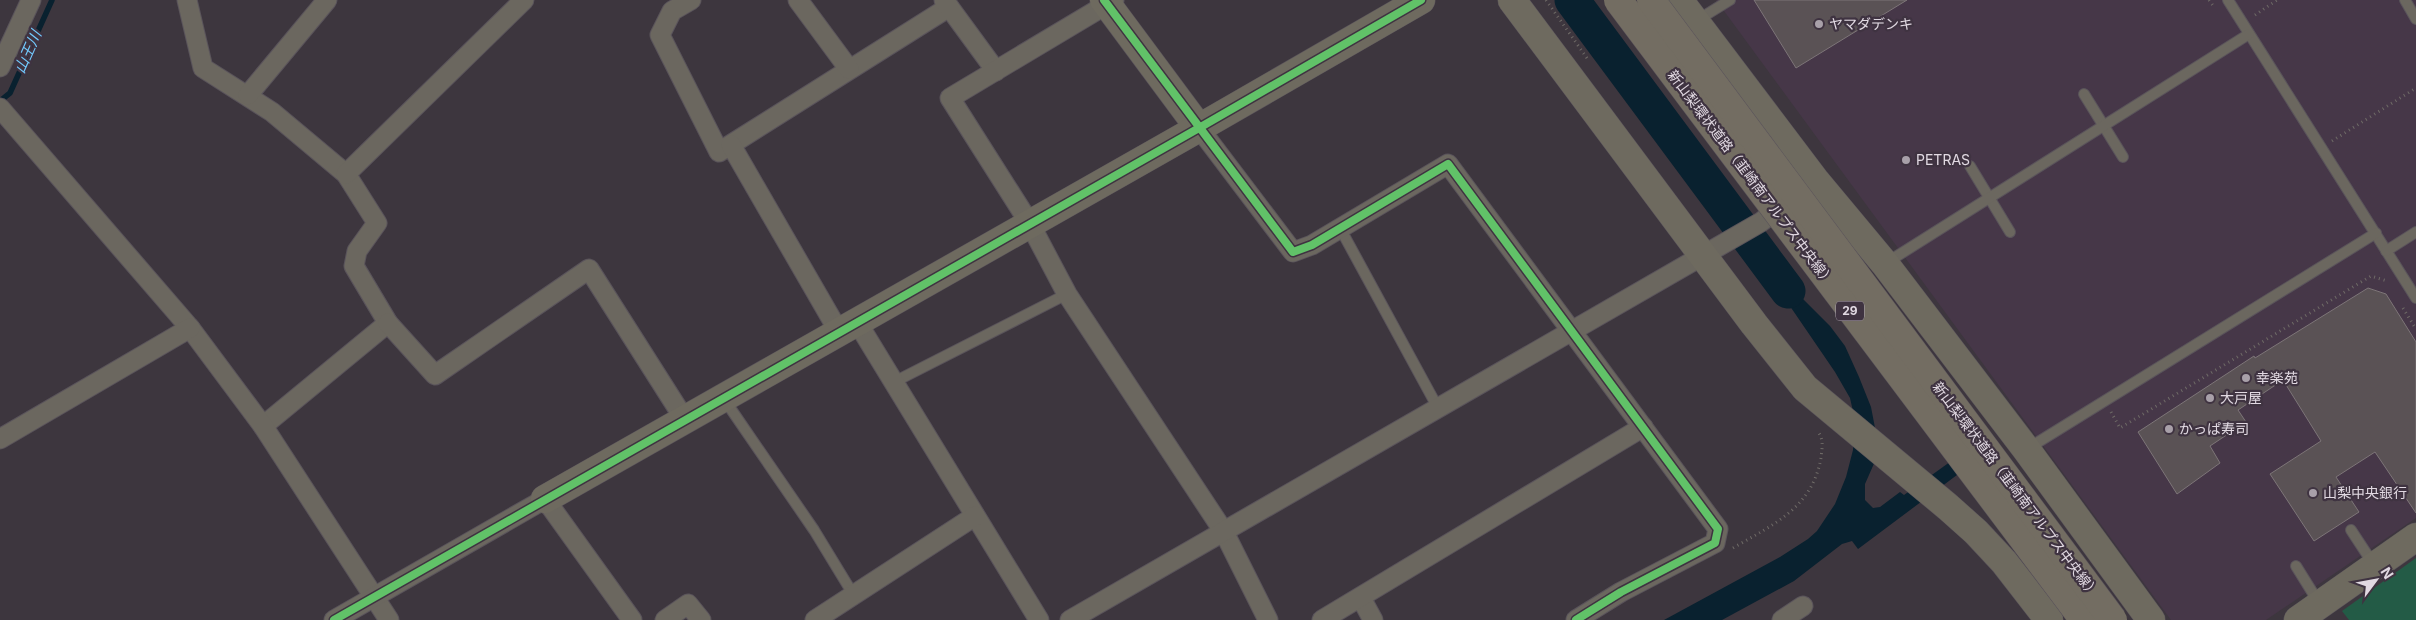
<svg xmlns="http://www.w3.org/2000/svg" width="2416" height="620" viewBox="0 0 2416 620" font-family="Inter,'Noto Sans JP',sans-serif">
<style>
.built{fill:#463748}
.green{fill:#235b46}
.water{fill:#09212f}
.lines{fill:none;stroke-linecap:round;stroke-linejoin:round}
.stream{stroke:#09212f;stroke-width:5.5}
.river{stroke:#09212f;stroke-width:35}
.building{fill:#5a5255;stroke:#7d7578}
.lane-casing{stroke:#5a545b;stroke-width:12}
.street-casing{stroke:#5a545b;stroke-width:21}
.secondary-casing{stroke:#5a545b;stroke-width:29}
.path{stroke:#6f6b67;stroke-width:3;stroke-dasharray:1 4;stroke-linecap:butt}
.lane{stroke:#6b675f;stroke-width:10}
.street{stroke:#6b675f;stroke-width:19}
.secondary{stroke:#6e6a5f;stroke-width:28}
.highway-bridge-casing{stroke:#5a545b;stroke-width:29;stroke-linecap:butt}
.highway-bridge{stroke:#736d62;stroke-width:28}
.cycleway-casing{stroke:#3f3341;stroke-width:11}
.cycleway{stroke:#61c268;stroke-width:8}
.poi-dot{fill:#a8a0a9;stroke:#3f3341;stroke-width:2}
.labels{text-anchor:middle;stroke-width:4.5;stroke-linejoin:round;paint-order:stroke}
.shield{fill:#3f3341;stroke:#b0a7b2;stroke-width:1}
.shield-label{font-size:12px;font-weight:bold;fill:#e1d9e2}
.poi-label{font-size:14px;fill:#e1d9e2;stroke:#3f3341;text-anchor:start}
.street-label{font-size:14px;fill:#e1d9e2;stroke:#3f3341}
.water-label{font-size:15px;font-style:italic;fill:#73cbfe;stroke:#3f3341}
</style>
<rect width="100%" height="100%" fill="#3d363e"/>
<polygon class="built" points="1716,0 2416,0 2416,518 2266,620 2171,620"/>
<polygon class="green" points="2416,558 2416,620 2349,620 2342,611"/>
<polygon class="water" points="1763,250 1791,287 1830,326 1845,346 1859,377 1871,407 1876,433 1876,459 1865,484 1865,500 1873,508 1880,507 1900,492 1904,495 1961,454 1969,466 1858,549 1852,541 1842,544 1794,581 1722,620 1664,620 1780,557 1808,539 1817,531 1835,504 1846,477 1853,450 1855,420 1850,398 1835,372 1781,293 1775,281 1756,255"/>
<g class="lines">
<polyline class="stream" points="0,101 10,93 52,0"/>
<polyline class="river" points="1572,0 1788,291"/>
</g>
<g class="building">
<polygon points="1754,0 1907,0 1796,68"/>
<polygon points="2368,288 2386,294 2416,342 2416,513 2375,452 2336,477 2359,512 2314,541 2270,474 2321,441 2283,380 2238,410 2246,422 2210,446 2220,463 2177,494 2138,432 2254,356 2255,358"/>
</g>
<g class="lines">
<defs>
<g id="lane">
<polyline points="2228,0 2416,298"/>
<polyline points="2405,0 2416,19"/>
<polyline points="1696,21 1730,0"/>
<polyline points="2084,94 2123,157"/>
<polyline points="1970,166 2010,232"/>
<polyline points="1340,228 1438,408"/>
<polyline points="2386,251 2416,232"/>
<polyline points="1886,263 2249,34"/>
<polyline points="894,382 1067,294"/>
<polyline points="724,399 814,530 853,594"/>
<polyline points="2027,449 2376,233"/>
<polyline points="2351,530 2374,565"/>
<polyline points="2296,566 2319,603"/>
</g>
<g id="street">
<polyline points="187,0 203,68 272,112 346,174 377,223 357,251 354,266 388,323 263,426"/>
<polyline points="691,0 672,11 660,35 719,152 949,7"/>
<polyline points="798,0 849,69"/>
<polyline points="944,0 996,71"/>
<polyline points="1114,0 950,98 1030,224 1067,294 1224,532 1268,620"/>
<polyline points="0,67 31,0"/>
<polyline points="248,95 327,0"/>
<polyline points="0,108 190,328 263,426 389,620"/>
<polyline points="1199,128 1293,252 1312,245 1448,164 1718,529 1715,543 1621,592 1576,620"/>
<polyline points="731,145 839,332"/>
<polyline points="346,174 524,0"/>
<polyline points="857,322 1039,620"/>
<polyline points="388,323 435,375 589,269 685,420"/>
<polyline points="0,439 190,328"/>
<polyline points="1361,598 1373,620"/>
<polyline points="334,620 545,499 632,620"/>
<polyline points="665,620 688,604 701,620"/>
<polyline points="815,620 975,516"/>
<polyline points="1070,620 1761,222 1786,203"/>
<polyline points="1322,620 1643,427"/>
<polyline points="1782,620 1803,606"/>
</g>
<g id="secondary">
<polyline points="1104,0 1199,128"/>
<polyline points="1512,0 1754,324 1805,388 1948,507 1976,532 2004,562 2049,620"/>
<polyline points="1679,0 1815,180 1885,264 2026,449 2151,620"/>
<polyline points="545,499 1199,128 1421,0"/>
<polyline points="2298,620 2416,537"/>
</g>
</defs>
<use href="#lane" class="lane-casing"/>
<use href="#street" class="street-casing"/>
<use href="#secondary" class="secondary-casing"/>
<g class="path">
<polyline points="1546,0 1589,61"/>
<polyline points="2209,0 2214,7"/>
<polyline points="2255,15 2277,0"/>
<polyline points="2332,141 2416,88"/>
<polyline points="2403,308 2416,329"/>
<polyline points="2111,412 2120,428 2371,276 2387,281"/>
<path d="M1733,548C1774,524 1812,508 1821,458C1822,449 1824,439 1818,432"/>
</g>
<use href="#lane" class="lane"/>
<use href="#street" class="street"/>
<use href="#secondary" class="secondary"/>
<defs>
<g id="highway-bridge">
<polyline points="1618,0 2084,620"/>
<polyline points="1651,0 2113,620"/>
</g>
</defs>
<use href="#highway-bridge" class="highway-bridge-casing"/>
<use href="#highway-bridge" class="highway-bridge"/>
<defs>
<g id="cycleway">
<polyline points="1104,0 1293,252 1312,245 1448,164 1718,529 1715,543 1621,592 1576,620"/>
<polyline points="334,620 1199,128 1421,0"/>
</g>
</defs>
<use href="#cycleway" class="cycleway-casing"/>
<use href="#cycleway" class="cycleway"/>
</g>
<g class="poi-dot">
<circle cx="1819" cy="24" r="5"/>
<circle cx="1906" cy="160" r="5"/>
<circle cx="2246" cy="378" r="5"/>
<circle cx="2210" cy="398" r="5"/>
<circle cx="2169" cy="429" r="5"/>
<circle cx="2313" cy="493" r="5"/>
</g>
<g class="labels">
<rect class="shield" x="1836" y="301.5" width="28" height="19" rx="4"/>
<g class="shield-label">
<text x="1850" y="315">29</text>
</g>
<g class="poi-label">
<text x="1829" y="29">ヤマダデンキ</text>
<text x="1916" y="165">PETRAS</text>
<text x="2256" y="383">幸楽苑</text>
<text x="2220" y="403">大戸屋</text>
<text x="2179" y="434">かっぱ寿司</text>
<text x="2323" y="498">山梨中央銀行</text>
</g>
<g class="street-label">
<text transform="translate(1751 178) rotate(53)" y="5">新山梨環状道路（韮崎南アルプス中央線）</text>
<text transform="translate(2016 490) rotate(53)" y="5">新山梨環状道路（韮崎南アルプス中央線）</text>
</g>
<g class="water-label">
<text transform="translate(28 52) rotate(-66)" y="5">山王川</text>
</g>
</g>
<g transform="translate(2376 580) rotate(58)" stroke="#3f3341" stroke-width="4" paint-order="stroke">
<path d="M0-4L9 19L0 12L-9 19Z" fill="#e1d9e2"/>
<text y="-8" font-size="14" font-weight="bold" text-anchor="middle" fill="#e1d9e2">N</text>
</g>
</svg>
